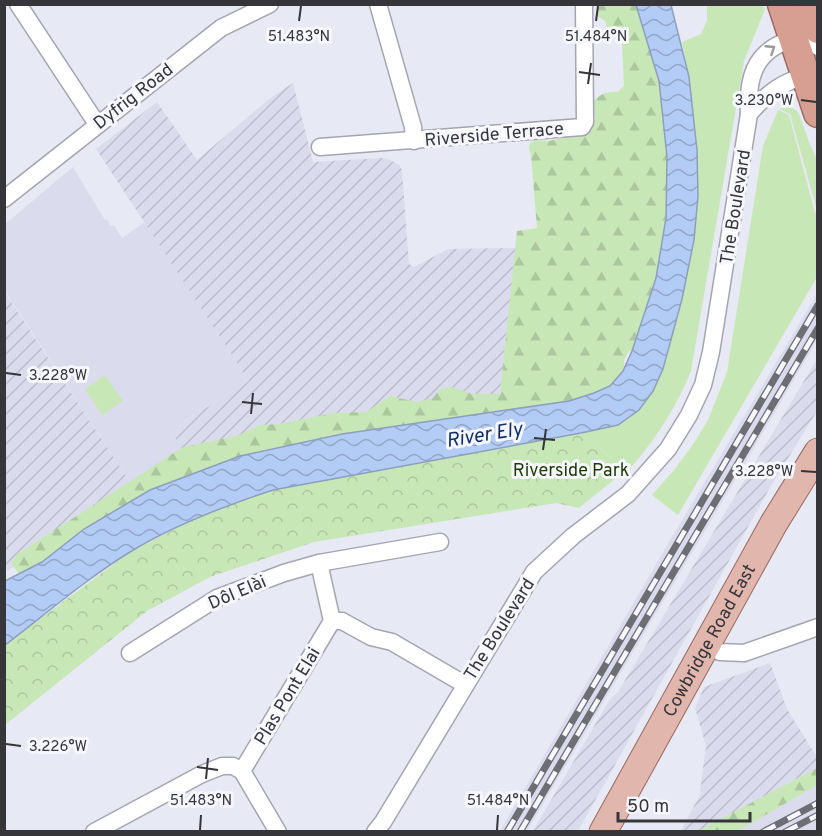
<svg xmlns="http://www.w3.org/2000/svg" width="822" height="836" viewBox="0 0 822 836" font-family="Overpass,sans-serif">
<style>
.built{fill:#dadced}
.industrial{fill:url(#industrial-furrows)}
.grass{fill:#c8e7b7}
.forest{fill:url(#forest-firs)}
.park{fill:url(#park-crowns)}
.water{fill:url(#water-waves);stroke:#8d9fbe;stroke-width:1.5}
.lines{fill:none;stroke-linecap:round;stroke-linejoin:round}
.minor-casing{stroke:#a4a5b0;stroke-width:19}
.primary-casing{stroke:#986961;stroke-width:29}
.trunk-casing{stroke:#986961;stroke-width:31}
.minor{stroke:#fff;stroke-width:16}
.primary{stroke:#e1b6ad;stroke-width:27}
.trunk{stroke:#d79e92;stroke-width:28}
.rail-casing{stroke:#6d6d74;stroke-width:7}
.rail{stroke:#f6f6fd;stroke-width:4.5;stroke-dasharray:14;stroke-linecap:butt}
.oneway{stroke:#9a9a9c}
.ticks{fill:none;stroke:#35353a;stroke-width:2}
.labels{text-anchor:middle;stroke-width:6;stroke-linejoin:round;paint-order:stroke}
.street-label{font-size:18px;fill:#35353a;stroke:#f6f6fd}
.park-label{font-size:18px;fill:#1b3900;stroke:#f6f6fd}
.water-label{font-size:20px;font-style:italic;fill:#0b2d68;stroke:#f6f6fd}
.ticks-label{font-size:15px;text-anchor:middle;fill:#35353a;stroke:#f6f6fd;stroke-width:6;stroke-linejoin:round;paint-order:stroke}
</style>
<defs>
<pattern id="industrial-furrows" width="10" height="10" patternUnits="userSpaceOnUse" patternTransform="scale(1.5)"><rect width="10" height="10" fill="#dadced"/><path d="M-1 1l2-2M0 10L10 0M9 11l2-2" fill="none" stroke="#bcbdcc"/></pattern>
<pattern id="forest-firs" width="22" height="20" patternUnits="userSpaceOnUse" patternTransform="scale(1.5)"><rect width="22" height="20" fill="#c8e7b7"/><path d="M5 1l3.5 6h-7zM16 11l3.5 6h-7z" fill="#acc79e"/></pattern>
<pattern id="park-crowns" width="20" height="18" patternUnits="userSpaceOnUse" patternTransform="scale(1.5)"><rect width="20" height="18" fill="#c8e7b7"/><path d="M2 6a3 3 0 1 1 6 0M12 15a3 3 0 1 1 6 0" fill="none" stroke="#acc79e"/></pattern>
<pattern id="water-waves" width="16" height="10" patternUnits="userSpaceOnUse" patternTransform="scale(1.5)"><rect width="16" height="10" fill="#b3ccf6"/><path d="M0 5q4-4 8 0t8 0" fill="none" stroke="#92a6c8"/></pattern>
</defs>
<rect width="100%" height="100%" fill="#e7e9f4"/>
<g class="built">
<polygon points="73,167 105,220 107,219 111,226 114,225 122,238 145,222 249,381 171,430 181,449 130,482 5,291 4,225"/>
<polygon points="817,294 817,340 744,465 527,831 500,831 672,537"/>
<polygon points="817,768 817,831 698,832 758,799"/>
</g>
<g class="industrial">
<polygon points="293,83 313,162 382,158 388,159 399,165 402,170 409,264 414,267 448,249 516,248 500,394 181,449 171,430 249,381 96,149 157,102 197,160 269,99"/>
<polygon points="4,291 130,482 8,571 4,565"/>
<polygon points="817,359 817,411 768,491 578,831 533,831 610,699 618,692"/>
<polygon points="770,663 787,709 817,757 817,768 699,831 680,832 701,793 700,791 706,746 695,708 704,687"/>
</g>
<g class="grass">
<path d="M707,5H763L765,9L744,61L691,371C675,410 656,439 628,471L581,433L618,425L663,369L682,299L694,240L698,196L697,150L689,77L682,42L701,34L707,21Z"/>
<polygon points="787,106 796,110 799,114 809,142 817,160 817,210 790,114 779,109"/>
<polygon points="778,110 789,115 815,213 817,212 817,277 678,515 652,495 675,469 694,443 708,420 727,372 763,146"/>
<polygon points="105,375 123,401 102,415 85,389"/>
</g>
<g class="forest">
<path d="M600,4L644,5L662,24L672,205L641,353L629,351L624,360L625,380L619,396L397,437L22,577L11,564L16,555L183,447L237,436L260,425L278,424L334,413L366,412L390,396L417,402L433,398L440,389L452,387L472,394H500L517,231L537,228L531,155L529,148L530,143L536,140L549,141L588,132L595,119L593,102C600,94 607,91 618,92L624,85L622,43C613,37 608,32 605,21L597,16V7Z"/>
<polygon points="817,768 817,785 738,831 698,831"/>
</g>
<polygon class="park" points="581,433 628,471 621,474 579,508 556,503 314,542 210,577 147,611 5,725 5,645 130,552 194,519 234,503 273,490"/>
<path class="water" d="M636,5H671L689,77L697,150L698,196L694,240L682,299L663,369L653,391L639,410L618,425L581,433L273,490C224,506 174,525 130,552C86,579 46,614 5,645V581L42,562L84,529L150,490L240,456L342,434L569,401L594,393L610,386L623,371L632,351L656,278L666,218L667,157L659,81Z"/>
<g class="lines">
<defs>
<g id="minor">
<polyline points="18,4 97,124"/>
<polyline points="378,4 413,127 414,141"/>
<path d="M749,114C769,91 783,82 812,73"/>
<polyline points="320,147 582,127 585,122 584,4"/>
<polyline points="4,199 221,28 270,4"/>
<polyline points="319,563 332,621 342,621 371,637 392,642 464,684"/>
<polyline points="706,646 720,652 744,653 818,627"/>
<polyline points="130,653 217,598 284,573 319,563 440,542"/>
<polyline points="242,771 332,621"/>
<polyline points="94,832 202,774 222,766 233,766 242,771 278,832"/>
<path d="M375,832L383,822L534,572L573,536L628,494L668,449L689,415L703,385L711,352L749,114C747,81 753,53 787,41C798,37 807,40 818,47"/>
</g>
<g id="primary">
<path id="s1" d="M603,832L774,523L818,452"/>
</g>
<g id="trunk">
<polyline points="782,4 818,113"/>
<polyline points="810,4 818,29"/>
</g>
</defs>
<use href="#minor" class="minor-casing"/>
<use href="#primary" class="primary-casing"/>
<use href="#trunk" class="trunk-casing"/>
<use href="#minor" class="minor"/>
<use href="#primary" class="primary"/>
<use href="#trunk" class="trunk"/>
<defs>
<g id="rail">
<polyline points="507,832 818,305"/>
<polyline points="520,832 818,328"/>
<polyline points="763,832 818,803"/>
<polyline points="785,832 818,815"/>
</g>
</defs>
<use href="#rail" class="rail-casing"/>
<use href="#rail" class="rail"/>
</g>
<defs><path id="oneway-chevron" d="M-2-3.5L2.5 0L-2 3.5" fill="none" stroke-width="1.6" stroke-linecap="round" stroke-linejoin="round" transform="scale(1.5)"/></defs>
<use class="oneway" href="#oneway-chevron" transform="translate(771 49) rotate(-33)"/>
<path class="ticks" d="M299,21L301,6M596,21L598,6M579,72L600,75M588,84L591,63M801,100L816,102M6,373L21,375M242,402L262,404M251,414L253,393M534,438L555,440M543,450L546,429M801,471L816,472M6,744L21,746M197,767L218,770M206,779L208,758M200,830L201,815M497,830L498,815"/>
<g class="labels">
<g class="street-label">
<text transform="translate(133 96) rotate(-38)" y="6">Dyfrig Road</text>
<text transform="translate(494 134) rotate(-5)" y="6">Riverside Terrace</text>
<text transform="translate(735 207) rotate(-81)" y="6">The Boulevard</text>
<text transform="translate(237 592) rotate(-23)" y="6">Dôl Elài</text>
<text transform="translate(499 629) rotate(-58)" y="6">The Boulevard</text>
<text dy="6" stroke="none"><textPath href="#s1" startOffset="219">Cowbridge Road East</textPath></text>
<text transform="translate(287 696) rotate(-59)" y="6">Plas Pont Elai</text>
</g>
<g class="park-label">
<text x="571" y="476">Riverside Park</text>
</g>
<g class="water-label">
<text transform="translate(484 434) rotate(-9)" y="7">River Ely</text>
</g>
</g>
<g class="ticks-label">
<text x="299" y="41">51.483°N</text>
<text x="596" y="41">51.484°N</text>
<text x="764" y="105">3.230°W</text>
<text x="58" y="380">3.228°W</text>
<text x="764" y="476">3.228°W</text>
<text x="58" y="751">3.226°W</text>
<text x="201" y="805">51.483°N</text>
<text x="498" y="805">51.484°N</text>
</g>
<rect width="822" height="836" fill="none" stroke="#35353a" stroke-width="12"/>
<path d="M618 812v9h132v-9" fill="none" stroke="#35353a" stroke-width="3"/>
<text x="627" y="812" font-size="18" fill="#35353a" stroke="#f6f6fd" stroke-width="4.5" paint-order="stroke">50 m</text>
</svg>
